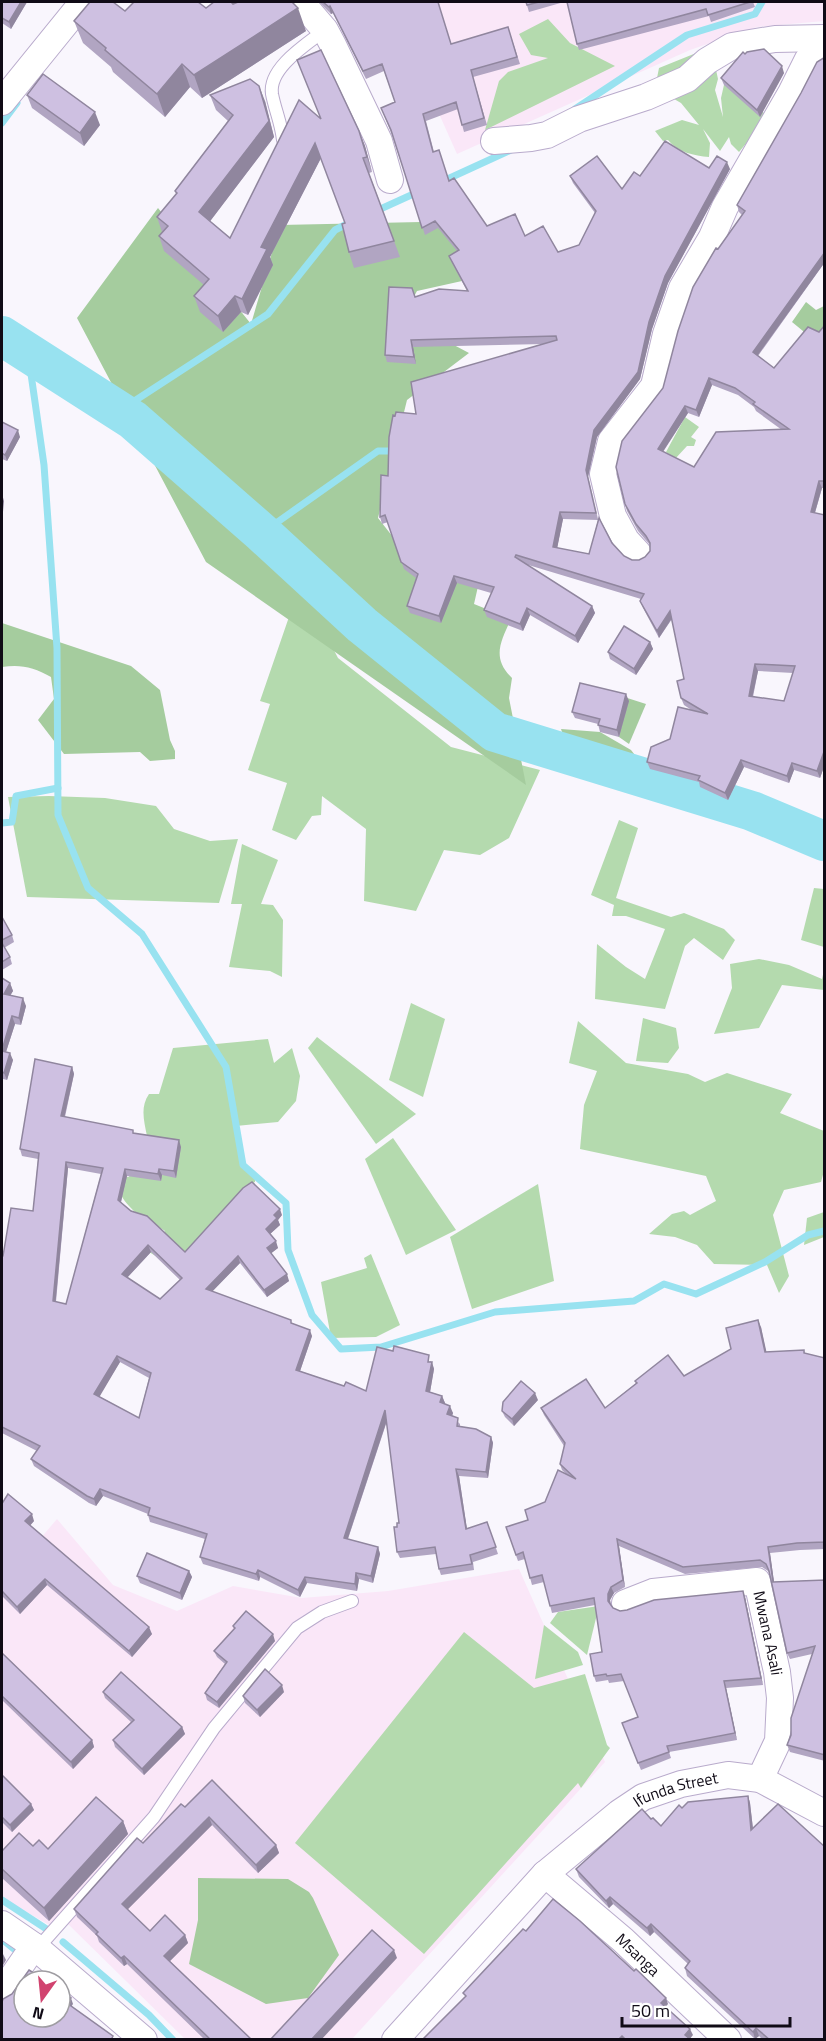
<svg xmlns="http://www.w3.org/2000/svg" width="826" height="2041" viewBox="0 0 826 2041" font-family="'Titillium Web',sans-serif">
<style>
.education{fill:#fae7f8}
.green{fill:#b4daae}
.forest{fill:#a5cc9e}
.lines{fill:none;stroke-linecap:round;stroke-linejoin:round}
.stream{stroke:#98e2f0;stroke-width:7}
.river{stroke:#98e2f0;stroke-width:40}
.lane-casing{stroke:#b9abcc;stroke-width:14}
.street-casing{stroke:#b9abcc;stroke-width:28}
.lane{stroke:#fff;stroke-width:12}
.street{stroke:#fff;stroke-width:26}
.wall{fill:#b1a5c2;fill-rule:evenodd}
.shaded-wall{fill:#90869e}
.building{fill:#cec0e1;stroke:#90869e;stroke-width:1.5;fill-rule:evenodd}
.labels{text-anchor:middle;stroke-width:6;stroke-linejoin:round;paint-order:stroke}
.street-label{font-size:16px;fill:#100b16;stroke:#fff}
</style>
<rect width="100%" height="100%" fill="#f9f6fd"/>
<g class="education">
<polygon points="389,2 824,2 824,21 757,27 690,50 457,154"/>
<polygon points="57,1519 113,1585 177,1611 233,1586 302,1598 388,1591 519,1569 605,1762 352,2039 185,2039 68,1924 51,1926 2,1898 2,1532 28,1553"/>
</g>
<g class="green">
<polygon points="548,19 570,43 615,66 485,130 499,81 508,72 548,58 531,55 519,34"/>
<path d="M711,47L718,79L715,90L723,117L721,98L726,76L768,117L739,152L731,144L729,137L720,151L703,129L710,143L709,157C694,156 678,152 668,140L663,141L655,131L682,120L699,125L681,103L655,88L659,68Z"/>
<polygon points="685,417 699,427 691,437 696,440 694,446 687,446 675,459 666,452"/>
<polygon points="300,585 338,658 451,747 540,770 509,838 480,855 444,850 416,911 364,901 366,829 322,796 321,815 312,816 296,840 272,830 287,783 248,770 270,704 260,701"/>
<polygon points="49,796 105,798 156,806 174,829 210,841 238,839 219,903 27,897 8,797"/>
<polygon points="619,820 638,828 616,898 671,917 684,913 724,929 735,940 723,960 694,938 685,946 665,1009 595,999 597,944 626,967 645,979 665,929 626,916 612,916 614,905 591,895"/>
<polygon points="242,844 278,860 261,904 273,905 283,920 282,977 270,971 229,967 242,904 231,904"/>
<polygon points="814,888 824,889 824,947 801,940"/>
<polygon points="759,959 789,965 822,979 824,970 824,990 782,985 759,1028 714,1034 732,988 730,964"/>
<polygon points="411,1003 445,1019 423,1097 389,1080"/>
<polygon points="643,1018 676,1028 679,1048 668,1063 636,1061"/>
<polygon points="578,1021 626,1063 688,1074 705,1082 727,1073 792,1094 780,1113 824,1131 824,1171 821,1182 784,1190 773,1215 789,1276 779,1293 767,1265 714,1264 697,1245 675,1237 649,1234 672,1214 684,1211 690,1215 716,1201 706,1176 580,1149 584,1105 597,1071 569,1063"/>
<polygon points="317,1037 416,1114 376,1144 308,1048"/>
<path d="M268,1039L274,1063L292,1048L300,1076L296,1101L278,1122L236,1126L242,1164L255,1177V1182L247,1186L174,1267L149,1252L165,1231L148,1220L145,1221C127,1205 120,1199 114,1176L129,1177L137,1134L147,1136C144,1121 140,1107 149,1094H159L173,1048Z"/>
<polygon points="393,1138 456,1230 406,1255 365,1159"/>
<polygon points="538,1184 554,1281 472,1309 450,1237"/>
<polygon points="824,1212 824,1237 804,1245 807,1218"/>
<polygon points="371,1254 400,1325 376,1337 331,1338 321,1282 367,1268 364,1258"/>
<polygon points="599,1606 587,1655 550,1623 558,1612"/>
<polygon points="544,1625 578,1652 583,1665 535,1679"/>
<polygon points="464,1632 534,1688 585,1674 607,1745 610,1748 581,1788 578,1783 424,1954 295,1843"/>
</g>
<g class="forest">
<path d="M158,208L251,324L280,225L468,221L462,281L417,291L388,345L435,335L469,353L407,400L378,518L404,551L479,582L474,604L511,619C501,641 491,658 512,678L509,698L526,785L206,562L77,318Z"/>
<polygon points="806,302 816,310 824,306 824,340 804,336 803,331 792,322"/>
<path d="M2,623L131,666L160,690L170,740L175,751V759L150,761L140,752L64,754L38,720L54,699L51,677C34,667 20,664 2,667Z"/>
<polygon points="621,696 646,704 629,744 619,737"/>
<polygon points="561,729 600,732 631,750 651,776 628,778 570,755"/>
<polygon points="198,1878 288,1879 309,1892 313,1898 339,1955 308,1998 266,2004 189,1964 198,1920"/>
</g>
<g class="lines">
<g class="stream">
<polyline points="575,109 687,35 755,14 762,2"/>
<polyline points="2,123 17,103"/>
<polyline points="441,182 513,149"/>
<polyline points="376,211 420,191"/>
<polyline points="28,353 44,465 57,648 58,815 88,888 142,934 226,1067 243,1165 286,1203 288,1250 312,1315 341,1349 381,1347 495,1312 634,1301 664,1284 696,1294 765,1262 808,1235 824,1231"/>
<polyline points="119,411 268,314 335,230 349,223"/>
<polyline points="262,533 378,451 397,451"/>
<polyline points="2,823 12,822 16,796 58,788"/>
<polyline points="2,1900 48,1930"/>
<polyline points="2,1939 14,1949"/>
<polyline points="63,1942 149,2015 173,2040"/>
</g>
<polyline class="river" points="2,336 133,420 262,533 362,625 495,732 752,811 824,841"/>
<defs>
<g id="lane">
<path d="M283,140C281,122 275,110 272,94C268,68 307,44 325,30"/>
<polyline points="37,1949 154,1817 214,1728 297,1628 322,1612 352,1601"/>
</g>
<g id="street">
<polyline points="301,2 325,30 333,45 379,141 390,180"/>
<polyline points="2,102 83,2"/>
<polyline points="494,141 531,138 547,135 579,119 646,97 687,79 707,61 732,46 775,39 824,38"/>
<polyline points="638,553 626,540 613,516 603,474 611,441 654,386 666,334 682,288 712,237 725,207 791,93 808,59 824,49"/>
<path id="s1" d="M625,1603L653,1592L757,1581L777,1672L780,1698L778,1741L760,1779"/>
<path id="s2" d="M545,1874L623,1940L728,2040"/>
<polyline points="2,1924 34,1946 144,2040"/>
<polyline points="2,1992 34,1946"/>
<path id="s3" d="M395,2040L545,1874L619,1813L643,1797L681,1784L728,1775L760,1779L824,1813"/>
</g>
</defs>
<use href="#lane" class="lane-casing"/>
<use href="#street" class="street-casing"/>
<use href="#lane" class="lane"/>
<use href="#street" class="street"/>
</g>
<g class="wall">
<polygon points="2,2 27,2 11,29 2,23"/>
<path d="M319,2H438L451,44L508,27L520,64L473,77L487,125L464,132L458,109L426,121L434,152L449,181L487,226L525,236L558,252L579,245L595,213L573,183L570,176L622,189L640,176L709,168L730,169L668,283L652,329L640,379L597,437L588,477L598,519L612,543L624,556L632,560H639L645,557L650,551V545L638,531L627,511L625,504L663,388L718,249L742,215L739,212L737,205L825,57V262L758,356L774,368L819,332L825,325V488H822L815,513L825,515V764L820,778L794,770L789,783L744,767L728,800L700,787L699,782L650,769L647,762L670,739L693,711L684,705L681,698L684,679L672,619L659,638L643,608L640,601L641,599L525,564L592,606L595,613L578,643L530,615L523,631L487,617L484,610L491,593L457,583L441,623L410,613L407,606L416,578L404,569L388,522L382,524L380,517L388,476L395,416L416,414L545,344L413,347L416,364L387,362L385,355L415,297L467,291L452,263L449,256L457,251L438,228L425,235L392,135L381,108L395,102L384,71L366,79L333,13L331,14ZM712,385L738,395L754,407L756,411L782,430L694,467L663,452L688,413L699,417ZM563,519L598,520L589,554L557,548ZM758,671L793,673L784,701L753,697Z"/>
<polygon points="526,2 564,2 529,12"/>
<polygon points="567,2 753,2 755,7 711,22 709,16 579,50 577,44"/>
<polygon points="233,4 306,31 202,98 190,87 165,117 113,72 111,67 83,43 74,21 125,11 206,8"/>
<polygon points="745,54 784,73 760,117 724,85 721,78"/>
<polygon points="27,95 100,125 84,146 32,108"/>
<polygon points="210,95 265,101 274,137 210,221 230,238 320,118 359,131 365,146 372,172 369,173 400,257 354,268 349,252 345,223 321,158 270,257 273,265 248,315 241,312 223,332 200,312 194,296 204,285 164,251 159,236 162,232 157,217 176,194 175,191 228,121 216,110"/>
<polygon points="2,422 20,437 7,461 2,459 2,460"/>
<polygon points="650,642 653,649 636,675 610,659 608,652"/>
<polygon points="629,701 619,737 600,732 598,724 575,718 572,712"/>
<polygon points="2,917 12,935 14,942 4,948 10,957 12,964 2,970"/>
<polygon points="2,978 10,983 13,991 10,995 26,1006 21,1025 15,1024 6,1052 13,1060 7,1080 3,1079 2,1082"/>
<path d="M72,1067L74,1074L65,1117L135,1134L181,1147L176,1178L162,1175L161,1181L127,1176L121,1202L131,1211L185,1252L282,1215L278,1220L280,1225L270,1234L278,1248L271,1253L289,1281L267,1297L240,1263L212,1291L293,1324L312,1336L300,1371L344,1386L366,1391L431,1361L434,1369L430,1392L442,1396L445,1403L444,1404L453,1413L452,1416L460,1424V1426L491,1437L493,1443L488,1478L459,1476L467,1529L487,1522L498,1554L473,1562L474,1570L441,1575L439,1569L436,1554L400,1558L397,1552V1527L399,1523L387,1421L348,1539L378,1547L380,1554L373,1583L359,1579L357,1591L307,1583L300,1597L260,1577L259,1581L203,1564L200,1557L205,1539L150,1522L148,1515V1514L103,1496L96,1506L89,1503L34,1466L31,1459L37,1451L2,1433V1257L33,1211L38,1159L22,1156L20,1149ZM68,1168L101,1174L66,1304L56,1302ZM151,1252L180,1280L160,1299L127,1278ZM120,1362L149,1378L139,1418L99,1396Z"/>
<polygon points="761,1327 766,1352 804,1350 805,1353 825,1358 825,1549 800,1550 770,1553 774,1582 825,1580 825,1761 790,1752 787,1745 812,1654 790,1659 787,1653 770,1575 768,1571 762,1567 685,1574 619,1546 625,1587 614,1593 610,1600 611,1604 613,1608 620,1611 745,1597 763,1685 726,1688 737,1740 669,1752 671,1758 641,1770 622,1723 638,1717 624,1681 609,1683 608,1680 596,1682 594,1676 602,1652 595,1605 552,1613 544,1582 532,1585 525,1559 518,1561 506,1527 528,1520 545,1502 566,1474 562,1470 560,1464 564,1446 544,1415 541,1408 605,1408 636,1383 635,1381 684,1376 731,1349"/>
<polygon points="538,1400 514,1426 505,1417 502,1411"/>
<polygon points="2,1501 34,1521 30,1525 152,1634 132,1657 47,1585 20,1614 2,1596"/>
<polygon points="189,1571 192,1577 182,1600 140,1583 137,1576"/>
<polygon points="233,1626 275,1641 219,1708 207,1700 205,1693 225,1664 217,1657 214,1651 234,1629"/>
<polygon points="2,1653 92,1740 94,1747 73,1769 2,1700"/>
<polygon points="103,1692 182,1727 185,1734 144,1775 115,1747 113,1740 131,1722 105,1698"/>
<polygon points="284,1692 260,1717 245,1703 243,1696"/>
<polygon points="2,1775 31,1804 34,1810 12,1832 2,1822"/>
<polygon points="748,1796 750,1803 753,1829 825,2040 763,2040 759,2036 755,2039 687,1976 685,1968 688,1964 654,1932 650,1936 613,1904 609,1908 579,1877 576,1869 651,1819 661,1826 682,1808"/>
<polygon points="185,1807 276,1845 279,1853 258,1873 212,1825 127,1910 150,1931 185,1935 188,1943 170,1961 252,2040 205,2040 127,1964 124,1966 99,1942 97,1936 77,1917 74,1909 143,1843"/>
<polygon points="123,1821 128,1834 49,1921 2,1878 2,1851 33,1846 48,1849"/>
</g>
<g class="shaded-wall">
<polygon points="21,2 27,2 11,29 9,22"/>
<polygon points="330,6 333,13 331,14 329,7"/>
<polygon points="298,8 306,31 202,98 194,75"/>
<polygon points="182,64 190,87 165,117 157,94"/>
<polygon points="782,66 784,73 760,117 757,110"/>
<polygon points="259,86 265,101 274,137 205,228 199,212"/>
<polygon points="95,112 100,125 84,146 80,133"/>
<polygon points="359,131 365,146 372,172 367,157"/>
<polygon points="315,143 321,158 270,257 273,265 248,315 242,299 261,247"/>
<polygon points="727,162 730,169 668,283 652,329 640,379 597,437 588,477 599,520 586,470 594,430 649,322 665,276"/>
<polygon points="825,252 825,262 755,359 753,352"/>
<polygon points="235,296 241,312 223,332 218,316"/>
<polygon points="411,340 413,347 416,364 414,357"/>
<polygon points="709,378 712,385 699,417 696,410"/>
<polygon points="685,406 688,413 660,456 658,449"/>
<polygon points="18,430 20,437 7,461 5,455"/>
<polygon points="819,481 822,488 813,519 811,512"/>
<polygon points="2,494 4,501 2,523"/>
<polygon points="560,512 563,519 556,554 553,547"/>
<polygon points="454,576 457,583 441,623 439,616"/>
<polygon points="592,606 595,613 578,643 575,636"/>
<polygon points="527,608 530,615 523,631 520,624"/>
<polygon points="670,611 672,618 659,638 657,631"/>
<polygon points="650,642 653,649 636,675 634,669"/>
<polygon points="755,664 758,671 751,703 749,696"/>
<polygon points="626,694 629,701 619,737 617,730"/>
<polygon points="825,749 825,764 820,778 817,771"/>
<polygon points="741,760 744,767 728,800 725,793"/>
<polygon points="792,763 794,770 789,783 787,776"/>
<polygon points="10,983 13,991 7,1001 4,994"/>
<polygon points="23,998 26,1006 21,1025 19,1018"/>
<polygon points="12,1016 15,1024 4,1058 2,1052"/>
<polygon points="10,1053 13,1060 7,1080 4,1073"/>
<polygon points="72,1067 74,1074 63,1123 61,1116"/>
<polygon points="179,1140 181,1147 176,1178 174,1171"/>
<polygon points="66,1162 68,1168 55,1308 53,1301"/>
<polygon points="125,1169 127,1176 120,1206 118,1200"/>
<polygon points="159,1169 162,1175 161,1181 158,1174"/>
<polygon points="280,1209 282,1215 278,1220 280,1225 269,1235 266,1229 274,1215"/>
<polygon points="276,1241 278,1248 269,1255 267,1248"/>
<polygon points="148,1245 151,1252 124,1281 122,1274"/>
<polygon points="238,1256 240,1263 208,1296 206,1289"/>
<polygon points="287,1274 289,1281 267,1297 264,1290"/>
<polygon points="758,1320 761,1327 768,1359 765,1352"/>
<polygon points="310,1330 312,1336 298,1377 296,1370"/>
<polygon points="117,1356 120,1362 97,1401 94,1394"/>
<polygon points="432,1362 434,1369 429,1398 426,1391"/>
<polygon points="535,1393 538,1400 514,1426 512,1419"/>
<polygon points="442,1396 445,1403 442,1409 440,1402"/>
<polygon points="450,1406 453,1413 450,1421 447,1414"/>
<polygon points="385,1410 388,1417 346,1544 344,1538"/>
<polygon points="491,1437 493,1443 488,1478 486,1472"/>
<polygon points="456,1469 459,1476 468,1536 466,1529"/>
<polygon points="100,1489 103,1496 96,1506 94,1499"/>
<polygon points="32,1514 34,1521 28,1528 25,1521"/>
<polygon points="617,1539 619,1546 625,1587 623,1580"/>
<polygon points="378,1547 380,1554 373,1583 371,1576"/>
<polygon points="768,1547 770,1553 775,1589 773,1582"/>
<polygon points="258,1570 260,1577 259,1581 256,1574"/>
<polygon points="189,1571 192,1577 182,1600 180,1593"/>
<polygon points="356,1573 359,1579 357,1591 355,1584"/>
<polygon points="305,1577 307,1583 300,1597 298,1590"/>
<polygon points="45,1579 47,1585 20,1614 17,1607"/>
<polygon points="611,1587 614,1593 610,1600 611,1608 608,1601 608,1594"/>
<polygon points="743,1591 745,1597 763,1685 761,1678"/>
<polygon points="149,1627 152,1634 132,1657 129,1651"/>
<polygon points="273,1634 275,1641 219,1708 217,1702"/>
<polygon points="724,1681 726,1688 737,1740 735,1733"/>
<polygon points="282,1685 284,1692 260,1717 257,1710"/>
<polygon points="182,1727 185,1734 144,1775 142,1769"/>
<polygon points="92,1740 94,1747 73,1769 71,1762"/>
<polygon points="748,1796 750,1803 754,1838 751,1830"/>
<polygon points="31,1804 34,1810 12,1832 10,1825"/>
<polygon points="209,1817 212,1825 125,1912 122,1904"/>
<polygon points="123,1821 128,1834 49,1921 44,1908"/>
<polygon points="276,1845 279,1853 258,1873 256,1865"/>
<polygon points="610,1897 613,1904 609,1908 606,1901"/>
<polygon points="651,1924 654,1932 650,1936 647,1928"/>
<polygon points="185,1935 188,1943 167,1964 164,1956"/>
<polygon points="394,1950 397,1958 321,2040 311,2040"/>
<polygon points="3,1954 6,1960 2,1967 2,1956"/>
<polygon points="124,1956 127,1964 124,1966 121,1958"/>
<polygon points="71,1998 73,2004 69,2010 67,2003"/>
<polygon points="666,1998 668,2004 663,2010 661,2003"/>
<polygon points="756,2028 759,2036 755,2039 753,2032"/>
<polygon points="690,2029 693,2035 689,2040 685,2035"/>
</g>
<g class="building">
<polygon points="2,2 21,2 9,22 2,18"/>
<polygon points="90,2 113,2 125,11 134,2 198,2 206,8 214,2 231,2 233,4 238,2 292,2 298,8 194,75 182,64 157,94 105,50 106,48 74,21"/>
<path d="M323,2H438L451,44L508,27L517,57L471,70L484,118L462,125L456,102L423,114L433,152L439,150L449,181L454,178L487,226L515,214L525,236L543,226L558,252L579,245L596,211L570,176L597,156L622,189L634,172L640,176L665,141L709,168L717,156L727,162L665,276L649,322L638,372L594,430L586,470L596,513L560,512L553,547L589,554L599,518L612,543L624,556L632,560H639L645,557L650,551V543L646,536L636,524L625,504L616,467L622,441L663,388L678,331L693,287L716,248L718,249L745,211L737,205L801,93L817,62L825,57V252L753,352L774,368L808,327L819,332L825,325V481H819L811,512L825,515V749L817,771L792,763L787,776L741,760L725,793L698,780L700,776L647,762L651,747L670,739L678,707L708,714L681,698L677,681L684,679L670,611L657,631L640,601L644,594L516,555L515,557L592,606L575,636L527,608L520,624L484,610L494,587L454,576L439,616L407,606L418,574L401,562L385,515L380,517L381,475L388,476L389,437L393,415L395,416L396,412L416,414L411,382L557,340L556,336L411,340L414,357L385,355L389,287L412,288L415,297L439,289L468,291L449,256L459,250L435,221L422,228L391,130L381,108L395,102L382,64L363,71L330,6L329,7ZM709,378L735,388L755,402L753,404L789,429L716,432L694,467L658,449L685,406L696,410ZM755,664L795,666L784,701L749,696Z"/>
<polygon points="526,2 539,2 527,5"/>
<polygon points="567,2 750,2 708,15 706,9 577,44"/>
<polygon points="764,49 782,66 757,110 721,78 743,52 745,54 747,52"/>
<polygon points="321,50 359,131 367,157 363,158 394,241 349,252 342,224 345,223 315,143 261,247 267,249 242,299 235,296 218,316 194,296 209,279 159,236 168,226 157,217 177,193 175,191 233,115 210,95 250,79 259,86 269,121 199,212 230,238 299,100 321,119 297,60"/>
<polygon points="43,74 95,112 80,133 27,95"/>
<polygon points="2,422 18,430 5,455 2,453"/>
<polygon points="624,626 650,642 634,669 608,652"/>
<polygon points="580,683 626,694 617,730 598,725 600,719 572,712"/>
<polygon points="2,917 12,935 2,940"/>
<polygon points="2,943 10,957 2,962"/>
<polygon points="2,978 10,983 4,994 23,998 19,1018 12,1016 2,1050"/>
<polygon points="2,1051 10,1053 4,1073 2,1072"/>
<path d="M35,1059L72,1067L61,1116L133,1130V1133L179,1140L174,1171L159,1169L158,1174L125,1169L118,1200L131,1211L147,1216L185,1252L243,1188L252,1182L280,1209L274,1215L277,1218L266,1229L276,1241L267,1248L287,1274L264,1290L238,1256L206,1289L291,1320V1323L310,1330L296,1370L344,1386L346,1382L366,1391L377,1347L393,1351L394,1346L429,1355L428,1362H432L426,1391L442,1396L440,1402L450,1406L447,1414L458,1418L457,1426L476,1429L491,1437L486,1472L456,1469L466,1529L487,1522L496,1547L470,1555L472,1564L439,1569L435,1547L397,1552L394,1527H397V1523H399L385,1410L344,1538L378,1547L371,1576L356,1573L355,1584L305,1577L298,1590L258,1570L256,1574L200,1557L207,1534L148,1515L150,1508L100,1489L94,1499L87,1496L31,1459L40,1446L2,1427V1257L3,1256L11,1208L33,1211L39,1153L20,1149ZM66,1162L103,1168L66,1304L53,1301ZM148,1245L182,1278L160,1299L122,1274ZM117,1356L151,1373L139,1418L94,1394Z"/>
<polygon points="758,1320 765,1352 804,1350 804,1353 825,1358 825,1542 797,1543 768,1547 773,1582 825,1580 825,1755 787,1745 791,1735 791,1718 815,1646 787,1653 769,1571 766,1564 760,1560 683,1567 617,1539 623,1580 611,1587 608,1594 608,1601 613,1608 620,1611 627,1610 654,1600 743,1591 761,1678 724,1681 735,1733 667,1746 669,1752 638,1763 622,1723 638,1717 621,1674 607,1676 606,1674 594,1676 590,1654 602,1652 594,1598 550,1606 542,1575 530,1578 523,1552 516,1555 506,1527 528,1520 525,1510 545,1502 558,1470 576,1479 560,1464 565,1443 541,1408 586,1379 605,1408 637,1383 635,1381 668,1355 684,1376 731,1349 726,1328"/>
<polygon points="521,1381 535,1393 512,1419 502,1411 503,1402"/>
<polygon points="8,1494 32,1514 25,1521 149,1627 129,1651 45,1579 17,1607 2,1591 2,1501 3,1502"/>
<polygon points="147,1553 189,1571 180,1593 137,1576"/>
<polygon points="246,1611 273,1634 217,1702 205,1693 227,1662 214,1651 235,1628 233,1626"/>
<polygon points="2,1653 92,1740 71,1762 2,1696"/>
<polygon points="265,1669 282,1685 257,1710 243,1696"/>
<polygon points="121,1672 182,1727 142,1769 113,1740 134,1720 103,1692"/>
<polygon points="2,1775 31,1804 10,1825 2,1817"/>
<polygon points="212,1780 276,1845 256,1865 209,1817 122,1904 150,1931 165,1915 185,1935 164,1956 252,2040 211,2040 124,1956 121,1958 96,1934 98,1932 74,1909 137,1838 143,1843 181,1804 185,1807"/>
<polygon points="748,1796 751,1830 778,1804 825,1847 825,2040 770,2040 756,2028 753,2032 685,1968 690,1961 651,1924 647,1928 610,1897 606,1901 576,1869 642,1809 651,1819 653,1818 661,1826 679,1805 682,1808 688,1802"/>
<polygon points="96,1797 123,1821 44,1908 2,1869 2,1851 19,1833 33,1846 39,1840 48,1849"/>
<polygon points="553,1899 580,1921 634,1971 636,1969 666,1998 661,2003 690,2029 685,2035 691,2040 626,2040 622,2036 618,2040 422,2040 466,1996 463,1993 523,1929 526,1931"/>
<polygon points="372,1930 394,1950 311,2040 270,2040"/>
<polygon points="29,1970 46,1981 24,1981 24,2017 60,2017 60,1990 71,1998 67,2003 113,2036 111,2040 2,2040 2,2002 3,1999 12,1994"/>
</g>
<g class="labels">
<g class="street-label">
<text dy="6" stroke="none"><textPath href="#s1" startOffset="188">Mwana Asali</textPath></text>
<text dy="6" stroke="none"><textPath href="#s3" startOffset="382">Ifunda Street</textPath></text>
<text dy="6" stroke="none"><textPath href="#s2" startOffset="123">Msanga</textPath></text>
</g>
</g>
<rect width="826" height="2041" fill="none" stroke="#100b16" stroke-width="6"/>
<g transform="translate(42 1999) rotate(195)"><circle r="28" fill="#ffffff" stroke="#9f9da2" stroke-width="1.5"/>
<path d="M0-4.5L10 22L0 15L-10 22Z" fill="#d1436f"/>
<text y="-9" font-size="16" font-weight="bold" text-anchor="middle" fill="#100b16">N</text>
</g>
<path d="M622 2017v9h168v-9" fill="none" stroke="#100b16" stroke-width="3"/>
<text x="631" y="2017" font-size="18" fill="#100b16" stroke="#ffffff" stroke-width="4.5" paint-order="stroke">50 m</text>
</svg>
